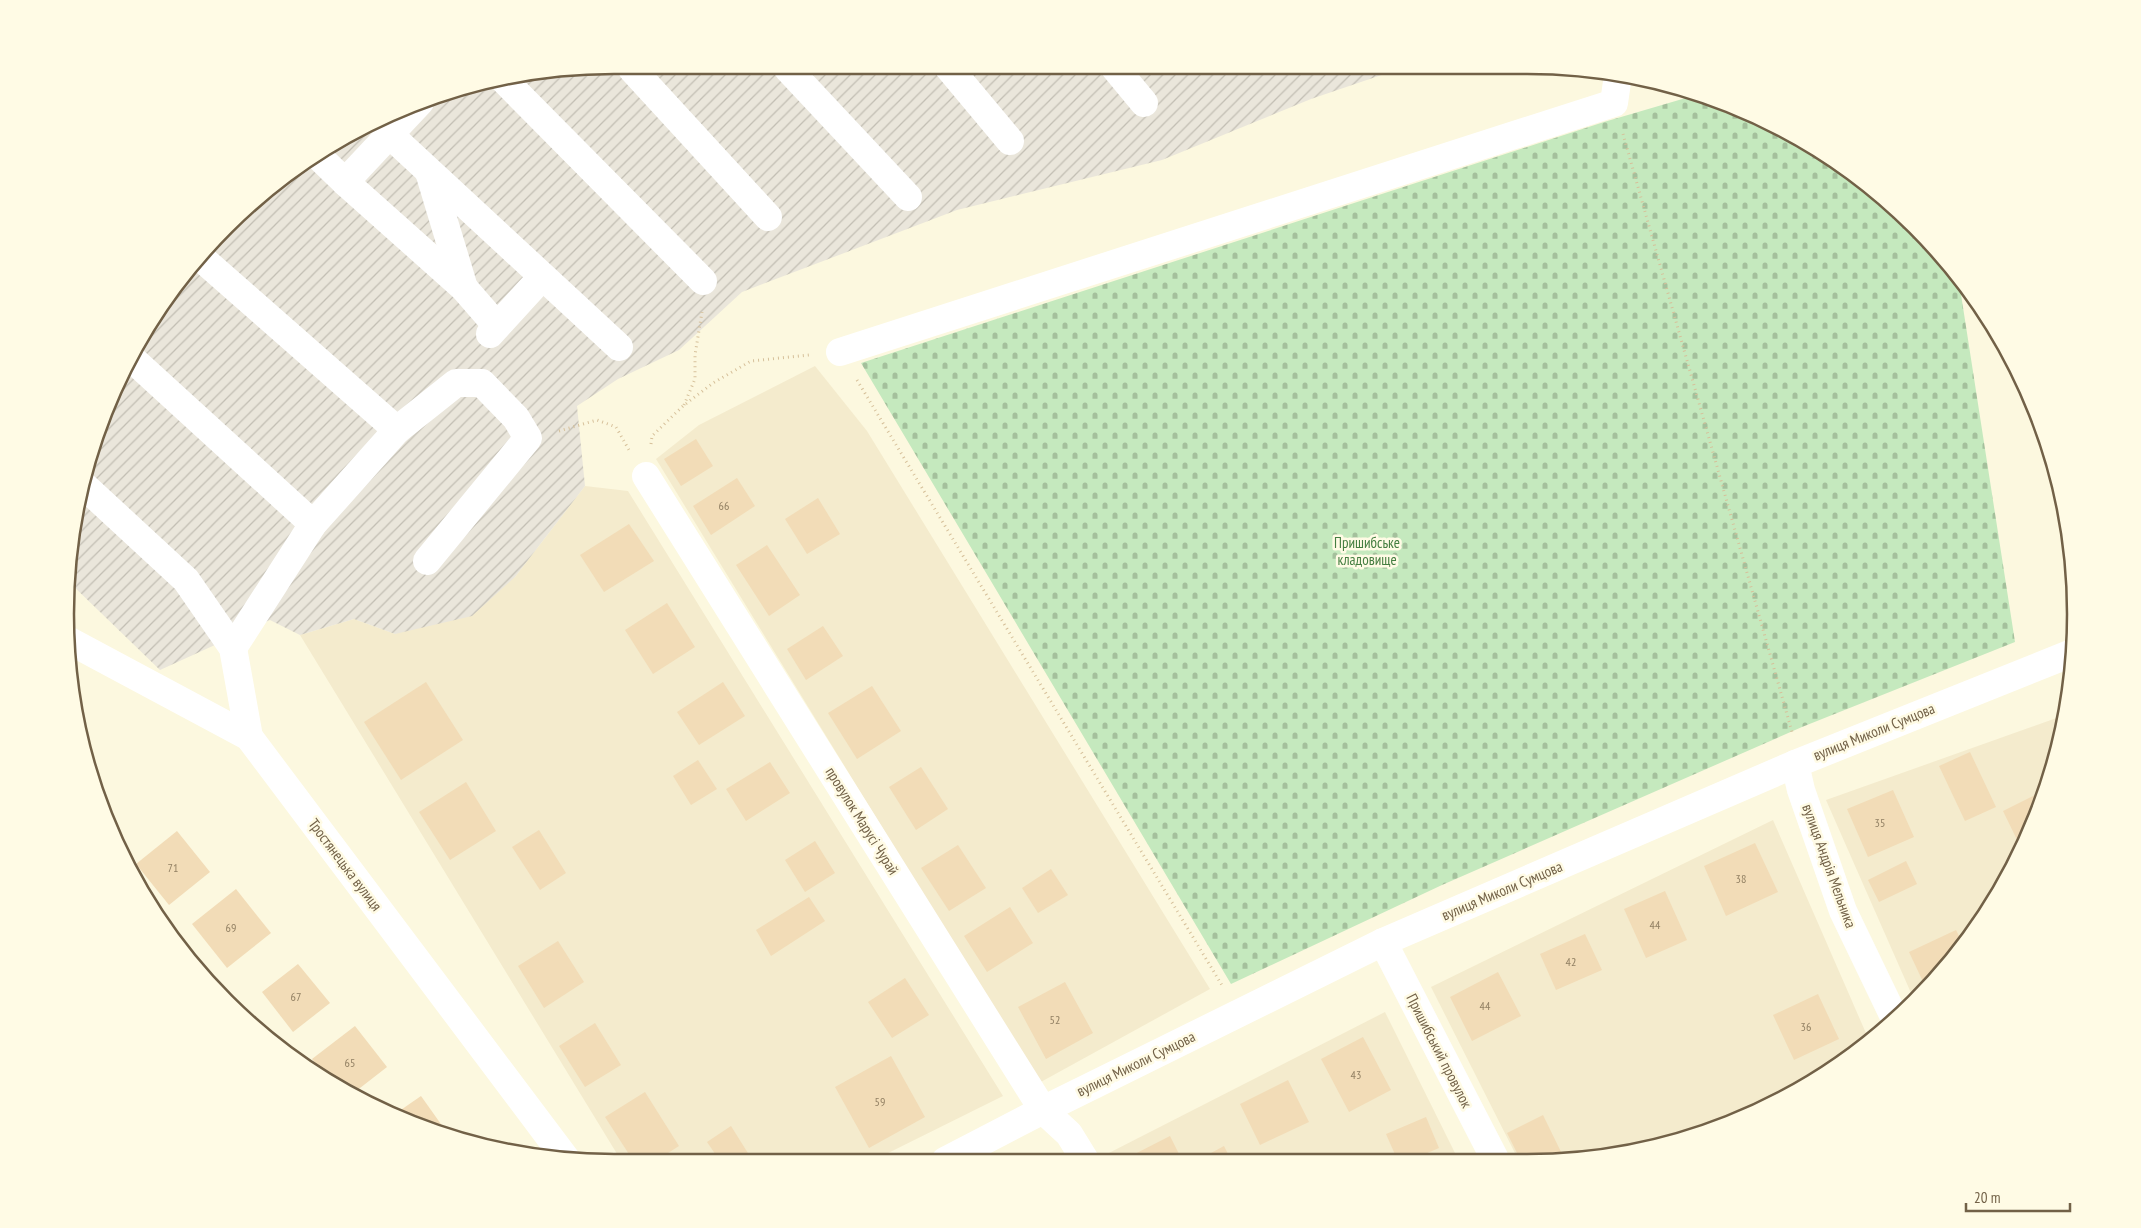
<svg xmlns="http://www.w3.org/2000/svg" width="2141" height="1228" viewBox="0 0 2141 1228" font-family="'PT Sans Narrow',sans-serif">
<style>
.residential{fill:#f4ebcd}
.industrial{fill:url(#industrial-furrows)}
.cemetery{fill:url(#cemetery-stones)}
.building{fill:#f2dcb7}
.lines{fill:none;stroke-linecap:round;stroke-linejoin:round}
.path{stroke:#d6c09a;stroke-width:3;stroke-dasharray:1 4;stroke-linecap:butt}
.minor{stroke:#fff;stroke-width:28}
.labels{text-anchor:middle;stroke-width:5;stroke-linejoin:round;paint-order:stroke}
.number-label{font-size:12px;fill:#928063}
.park-label{font-size:15px;fill:#457e41;stroke:#fffbe5}
.street-label{font-size:15px;fill:#726147;stroke:#fffbe5}
.rim{fill:none;stroke:#726147;stroke-width:2.5}
</style>
<defs>
<pattern id="industrial-furrows" width="10" height="10" patternUnits="userSpaceOnUse" patternTransform="scale(1.25)"><rect width="10" height="10" fill="#eae6db"/><path d="M-1 1l2-2M0 10L10 0M9 11l2-2" fill="none" stroke="#c2beb3"/></pattern>
<pattern id="cemetery-stones" width="16" height="16" patternUnits="userSpaceOnUse" patternTransform="scale(1.25)"><rect width="16" height="16" fill="#c5e9be"/><path d="M2 7V4a2 2 0 0 1 4 0v3zM10 15v-3a2 2 0 0 1 4 0v3z" fill="#a4c09c"/></pattern>
</defs>
<rect width="100%" height="100%" fill="#fcf8df"/>
<g class="residential">
<polygon points="815,366 867,431 1210,989 1039,1083 656,459 699,425"/>
<polygon points="585,486 628,491 1003,1096 872,1161 622,1162 300,635 354,619 395,634 515,577"/>
<polygon points="2065,715 2047,791 2002,889 1915,1002 1826,800"/>
<polygon points="1773,820 1869,1040 1832,1071 1704,1134 1598,1158 1518,1159 1431,987"/>
<polygon points="1385,1012 1458,1159 1105,1160 1103,1156"/>
</g>
<polygon class="industrial" points="1405,67 1311,99 1162,160 957,210 742,292 679,350 618,379 577,406 585,486 515,577 472,616 395,634 354,619 300,635 270,620 160,670 68,581 70,543 84,472 121,371 158,309 226,226 280,178 371,122 438,94 542,70"/>
<polygon class="cemetery" points="1696,95 1802,139 1889,201 1958,275 2015,642 1802,727 1442,885 1231,984 861,363 1604,122"/>
<g class="building">
<polygon points="696,439 713,466 681,486 664,459"/>
<polygon points="737,478 755,506 711,535 693,506"/>
<polygon points="818,498 840,534 807,554 785,519"/>
<polygon points="629,524 654,561 604,592 580,555"/>
<polygon points="767,545 800,595 769,616 736,565"/>
<polygon points="667,603 695,647 653,674 625,630"/>
<polygon points="823,626 843,656 806,680 787,649"/>
<polygon points="426,682 463,740 401,780 364,722"/>
<polygon points="723,682 745,716 699,745 677,712"/>
<polygon points="872,686 901,731 857,759 828,713"/>
<polygon points="1970,752 1996,807 1965,821 1939,766"/>
<polygon points="698,760 717,789 691,805 673,776"/>
<polygon points="770,762 790,793 746,821 726,789"/>
<polygon points="921,767 948,809 916,830 889,787"/>
<polygon points="466,782 496,831 450,860 419,812"/>
<polygon points="1893,790 1914,837 1868,857 1847,809"/>
<polygon points="2035,795 2040,805 2021,848 2003,811"/>
<polygon points="539,830 566,873 540,890 512,847"/>
<polygon points="177,831 210,872 169,905 136,864"/>
<polygon points="815,841 835,873 805,892 785,860"/>
<polygon points="1755,843 1778,892 1726,916 1704,866"/>
<polygon points="958,845 986,888 949,911 921,868"/>
<polygon points="1906,861 1917,884 1879,902 1868,880"/>
<polygon points="1051,869 1068,895 1038,913 1022,888"/>
<polygon points="236,889 271,933 227,968 192,924"/>
<polygon points="1665,891 1687,940 1646,958 1624,909"/>
<polygon points="809,897 825,921 771,956 756,930"/>
<polygon points="1010,907 1033,943 987,972 964,936"/>
<polygon points="1956,930 1962,942 1926,988 1909,952"/>
<polygon points="1585,934 1602,970 1556,990 1540,954"/>
<polygon points="558,941 584,982 544,1008 518,966"/>
<polygon points="298,964 330,1003 293,1032 262,992"/>
<polygon points="1498,972 1521,1016 1472,1041 1450,997"/>
<polygon points="905,978 929,1015 892,1038 868,1002"/>
<polygon points="1065,982 1093,1033 1046,1059 1018,1007"/>
<polygon points="1818,994 1839,1039 1794,1060 1773,1015"/>
<polygon points="595,1023 621,1065 585,1087 559,1046"/>
<polygon points="355,1026 387,1067 351,1095 332,1084 312,1059"/>
<polygon points="1363,1037 1391,1090 1349,1112 1321,1059"/>
<polygon points="891,1056 925,1117 869,1148 835,1087"/>
<polygon points="1288,1080 1309,1122 1260,1145 1240,1104"/>
<polygon points="645,1092 679,1146 654,1162 634,1162 605,1117"/>
<polygon points="421,1096 448,1134 446,1136 438,1134 395,1114"/>
<polygon points="1543,1115 1564,1158 1520,1159 1507,1133"/>
<polygon points="1426,1117 1439,1148 1413,1159 1397,1159 1386,1134"/>
<polygon points="731,1126 751,1158 746,1161 720,1161 707,1142"/>
<polygon points="1170,1136 1182,1160 1123,1160"/>
<polygon points="1224,1146 1231,1160 1198,1160"/>
</g>
<g class="lines">
<g class="path">
<polyline points="1623,134 1792,732"/>
<polyline points="857,380 1223,987"/>
<polyline points="684,405 695,379 695,355 702,312"/>
<polyline points="559,431 597,420 616,427 629,450"/>
<polyline points="651,444 652,436 683,406 713,383 751,361 809,355"/>
</g>
<g class="minor">
<polyline points="949,68 1010,141"/>
<polyline points="1115,68 1144,103"/>
<polyline points="632,69 768,217"/>
<polyline points="788,69 908,197"/>
<polyline points="503,79 703,281"/>
<polyline points="390,135 619,347"/>
<polyline points="317,155 345,182 420,102"/>
<polyline points="429,172 464,288"/>
<polyline points="345,182 464,288 497,326"/>
<polyline points="200,257 397,430 313,524 233,648"/>
<polyline points="490,334 542,277"/>
<polyline points="840,352 1614,103 1618,75"/>
<polyline points="130,357 313,524"/>
<polyline points="397,430 456,383 482,383 516,418 528,438 427,561"/>
<polyline points="646,476 1043,1110 1069,1134 1085,1160"/>
<polyline points="81,483 186,580 233,648 249,737"/>
<polyline points="66,639 249,737 566,1159"/>
<polyline points="1795,764 1801,790 1843,911 1895,1019"/>
<polyline points="1383,942 1495,1159"/>
<polyline points="945,1161 1043,1110 1383,942 1795,764 2072,653"/>
</g>
</g>
<g class="labels">
<g class="number-label">
<text x="724" y="510">66</text>
<text x="1880" y="827">35</text>
<text x="173" y="872">71</text>
<text x="1741" y="883">38</text>
<text x="1655" y="929">44</text>
<text x="231" y="932">69</text>
<text x="1571" y="966">42</text>
<text x="296" y="1001">67</text>
<text x="1485" y="1010">44</text>
<text x="1055" y="1024">52</text>
<text x="1806" y="1031">36</text>
<text x="350" y="1067">65</text>
<text x="1356" y="1079">43</text>
<text x="880" y="1106">59</text>
</g>
<g class="park-label">
<text x="1367" y="548">Пришибське<tspan x="1367" dy="17">кладовище</tspan></text>
</g>
<g class="street-label">
<text transform="translate(1874 732) rotate(-22)" y="5">вулиця Миколи Сумцова</text>
<text transform="translate(862 821) rotate(58)" y="5">провулок Марусі Чурай</text>
<text transform="translate(345 865) rotate(53)" y="5">Тростянецька вулиця</text>
<text transform="translate(1829 866) rotate(70)" y="5">вулиця Андрія Мельника</text>
<text transform="translate(1502 891) rotate(-23)" y="5">вулиця Миколи Сумцова</text>
<text transform="translate(1439 1051) rotate(63)" y="5">Пришибський провулок</text>
<text transform="translate(1136 1064) rotate(-26)" y="5">вулиця Миколи Сумцова</text>
</g>
</g>
<path d="M0 0H2141V1228H0ZM614 74H1527A540 540 0 0 1 2067 614V614A540 540 0 0 1 1527 1154H614A540 540 0 0 1 74 614V614A540 540 0 0 1 614 74Z" fill="#fffbe5" fill-rule="evenodd"/>
<path class="rim" d="M614 74H1527A540 540 0 0 1 2067 614V614A540 540 0 0 1 1527 1154H614A540 540 0 0 1 74 614V614A540 540 0 0 1 614 74Z"/>
<path d="M1966 1203v8h104v-8" fill="none" stroke="#726147" stroke-width="2.5"/>
<text x="1974" y="1203" font-size="15" fill="#726147" stroke="#fffbe5" stroke-width="4" paint-order="stroke">20 m</text>
</svg>
